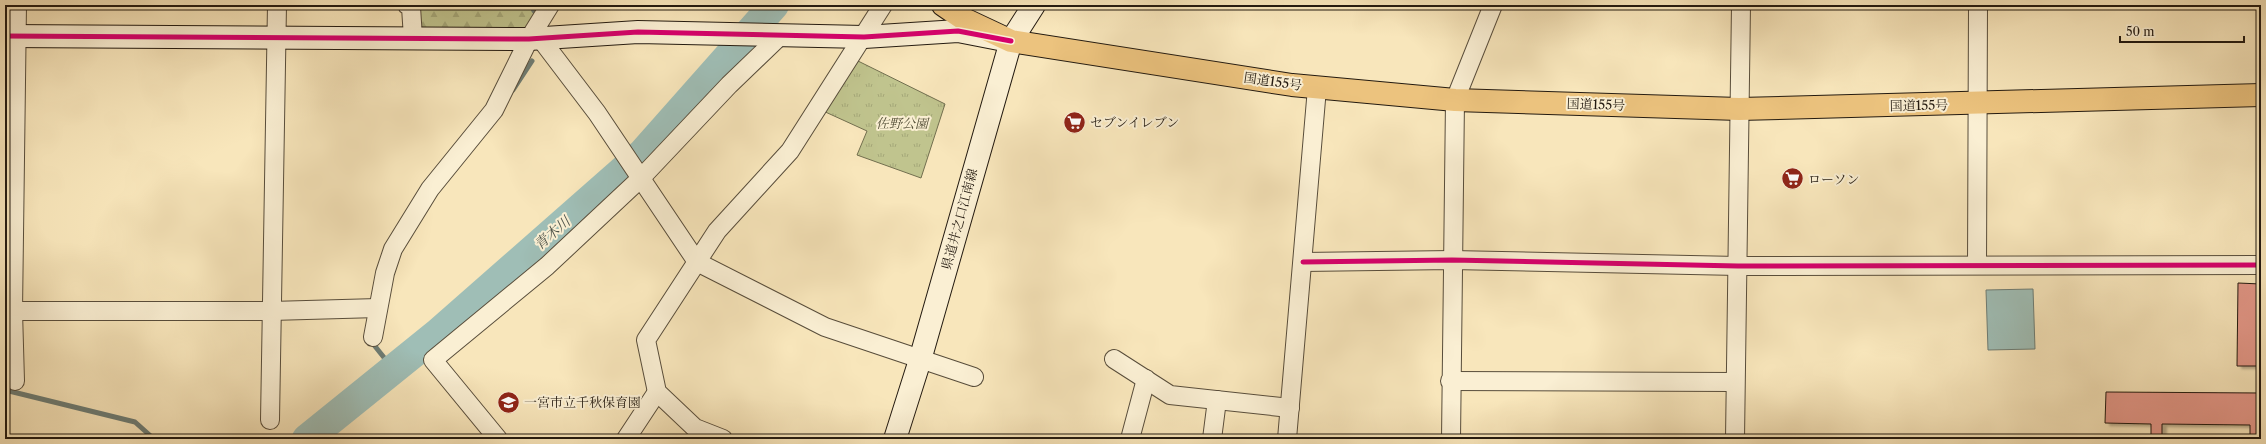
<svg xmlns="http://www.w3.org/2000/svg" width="2266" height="444" viewBox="0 0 2266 444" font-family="'Libre Caslon Text','Noto Serif JP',serif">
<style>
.forest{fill:url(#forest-firs);stroke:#726f4f}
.park{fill:url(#park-tufts);stroke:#726f4f}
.water{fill:#9fbeb6;stroke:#6d7c74}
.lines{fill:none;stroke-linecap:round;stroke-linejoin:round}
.stream{stroke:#6d7c74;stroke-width:5}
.river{stroke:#9fbeb6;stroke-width:30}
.building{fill:#e39788;stroke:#231a10;filter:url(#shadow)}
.street-casing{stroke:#584d3b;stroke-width:20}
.secondary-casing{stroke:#231a10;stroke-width:24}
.highway-casing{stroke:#231a10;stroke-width:24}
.street{stroke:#faefd3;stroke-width:18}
.secondary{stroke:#faefd3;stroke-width:22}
.highway{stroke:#ecc37e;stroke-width:22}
.cycleway-casing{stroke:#faefd3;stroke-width:8}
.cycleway{stroke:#d6006c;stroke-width:5}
.labels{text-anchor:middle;stroke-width:4;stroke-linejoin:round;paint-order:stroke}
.street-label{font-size:13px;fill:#231a10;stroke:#faefd3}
.poi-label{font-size:13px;fill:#231a10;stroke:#faefd3;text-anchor:start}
.park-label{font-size:13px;font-style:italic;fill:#524d36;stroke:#faefd3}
.water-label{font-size:14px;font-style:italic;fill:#4e534a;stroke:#faefd3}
</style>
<defs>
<pattern id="forest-firs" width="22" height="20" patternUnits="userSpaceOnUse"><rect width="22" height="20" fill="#c0c48e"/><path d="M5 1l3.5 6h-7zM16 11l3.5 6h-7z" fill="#a5a879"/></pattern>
<pattern id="park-tufts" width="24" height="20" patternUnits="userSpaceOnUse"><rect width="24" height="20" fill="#c0c48e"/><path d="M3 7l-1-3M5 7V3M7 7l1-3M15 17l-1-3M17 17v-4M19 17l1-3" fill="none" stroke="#a5a879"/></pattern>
<filter id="shadow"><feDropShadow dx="4.5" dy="2.5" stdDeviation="1" flood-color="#0004"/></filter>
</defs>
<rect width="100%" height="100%" fill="#f8e6bb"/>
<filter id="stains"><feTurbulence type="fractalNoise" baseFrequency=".005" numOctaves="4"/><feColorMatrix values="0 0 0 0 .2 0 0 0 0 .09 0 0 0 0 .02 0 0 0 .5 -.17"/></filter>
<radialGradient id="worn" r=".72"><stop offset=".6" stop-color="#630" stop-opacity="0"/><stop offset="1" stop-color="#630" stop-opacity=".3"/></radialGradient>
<polygon class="forest" points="407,5 541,5 540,38 413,38"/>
<polygon class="park" points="856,60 945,104 921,178 857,155 867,131 821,110"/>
<polygon class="water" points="2033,289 2035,349 1988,350 1986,290"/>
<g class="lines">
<g class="stream">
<polyline points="531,5 534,11"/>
<polyline points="513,90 532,61"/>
<polyline points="375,339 374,345 394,370"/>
<polyline points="5,390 135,422 154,439"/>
</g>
<polyline class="river" points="307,439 437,334 643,153 774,5"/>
</g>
<g class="building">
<polygon points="2238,283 2261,284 2261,366 2237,366"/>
<polygon points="2106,392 2261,393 2261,439 2250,439 2250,425 2162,424 2162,439 2151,439 2151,424 2105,423"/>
</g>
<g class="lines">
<defs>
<g id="street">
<polyline points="407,5 411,7 413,38"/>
<polyline points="540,38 597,113 697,262 825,327 974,377"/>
<polyline points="1303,262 1452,260 1738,266 2261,265"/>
<polyline points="1977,265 1978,5"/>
<polyline points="5,311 271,311 378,308"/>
<polyline points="373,337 385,273 393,249 430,189 494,110 529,39 550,5"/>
<polyline points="1114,359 1170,395 1290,408"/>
<polyline points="15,381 13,311 17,5"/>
<polyline points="1450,381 1735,382"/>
<polyline points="270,420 277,5"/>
<polyline points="498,439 433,360 547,266 641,178 729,85 781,35"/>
<polyline points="626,439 657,392"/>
<polyline points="723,439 695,428 657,392 646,340 717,231 790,151 883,5"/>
<polyline points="1130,439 1146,379"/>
<polyline points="1212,439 1217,400"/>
<polyline points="1287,439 1317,88"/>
<polyline points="1451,439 1455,100 1493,5"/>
<polyline points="1735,439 1741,5"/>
</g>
<g id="secondary">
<polyline points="5,36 529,39 638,32 864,37 958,31 999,39"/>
<polyline points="895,439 920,360 1011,41 1034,5"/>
</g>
<polyline id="highway" points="943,5 962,18 1011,41 1292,85 1455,100 1739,109 2261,95"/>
</defs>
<use href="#street" class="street-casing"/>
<use href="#secondary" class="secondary-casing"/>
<use href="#highway" class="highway-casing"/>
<use href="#street" class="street"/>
<use href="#secondary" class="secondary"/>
<use href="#highway" class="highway"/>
<defs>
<g id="cycleway">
<polyline points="5,36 529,39 638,32 864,37 958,31 1011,41"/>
<polyline points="1303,262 1452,260 1738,266 2261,265"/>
</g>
</defs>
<use href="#cycleway" class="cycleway-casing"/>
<use href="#cycleway" class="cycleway"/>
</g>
<defs>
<symbol id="supermarket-disc" viewBox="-11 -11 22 22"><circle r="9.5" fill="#8f2418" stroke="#faefd3"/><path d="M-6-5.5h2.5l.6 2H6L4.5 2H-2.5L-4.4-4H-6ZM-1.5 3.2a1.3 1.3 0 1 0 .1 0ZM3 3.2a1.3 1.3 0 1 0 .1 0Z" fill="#fff"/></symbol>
<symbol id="school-disc" viewBox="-11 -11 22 22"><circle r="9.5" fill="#8f2418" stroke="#faefd3"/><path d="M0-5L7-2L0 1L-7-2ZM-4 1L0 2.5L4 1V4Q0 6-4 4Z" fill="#fff"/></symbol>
</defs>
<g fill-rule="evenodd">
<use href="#supermarket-disc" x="1062" y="110" width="25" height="25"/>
<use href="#supermarket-disc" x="1780" y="166" width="25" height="25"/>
<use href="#school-disc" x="496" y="390" width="25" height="25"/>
</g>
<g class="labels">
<g class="street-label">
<text transform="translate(1273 81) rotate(8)" y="5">国道155号</text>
<text transform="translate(1596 104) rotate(2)" y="5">国道155号</text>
<text transform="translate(1919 105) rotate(-1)" y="5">国道155号</text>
<text transform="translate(959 219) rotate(-75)" y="5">県道井之口江南線</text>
</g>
<g class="poi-label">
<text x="1090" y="127">セブンイレブン</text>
<text x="1808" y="184">ローソン</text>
<text x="524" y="407">一宮市立千秋保育園</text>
</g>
<g class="park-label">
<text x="902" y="128">佐野公園</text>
</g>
<g class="water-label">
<text transform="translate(552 233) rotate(-41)" y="5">青木川</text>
</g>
</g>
<rect width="2266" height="444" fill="none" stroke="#f8e6bb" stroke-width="20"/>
<rect x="6" y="6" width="2254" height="432" fill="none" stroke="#231a10" stroke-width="2"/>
<rect x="10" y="10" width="2246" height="424" fill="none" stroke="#231a10"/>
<path d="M2120 36v6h124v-6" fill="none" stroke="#231a10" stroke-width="2"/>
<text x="2126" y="36" font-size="12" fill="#231a10" stroke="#faefd3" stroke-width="3" paint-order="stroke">50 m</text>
<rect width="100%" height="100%" filter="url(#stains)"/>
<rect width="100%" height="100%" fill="url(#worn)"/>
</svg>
